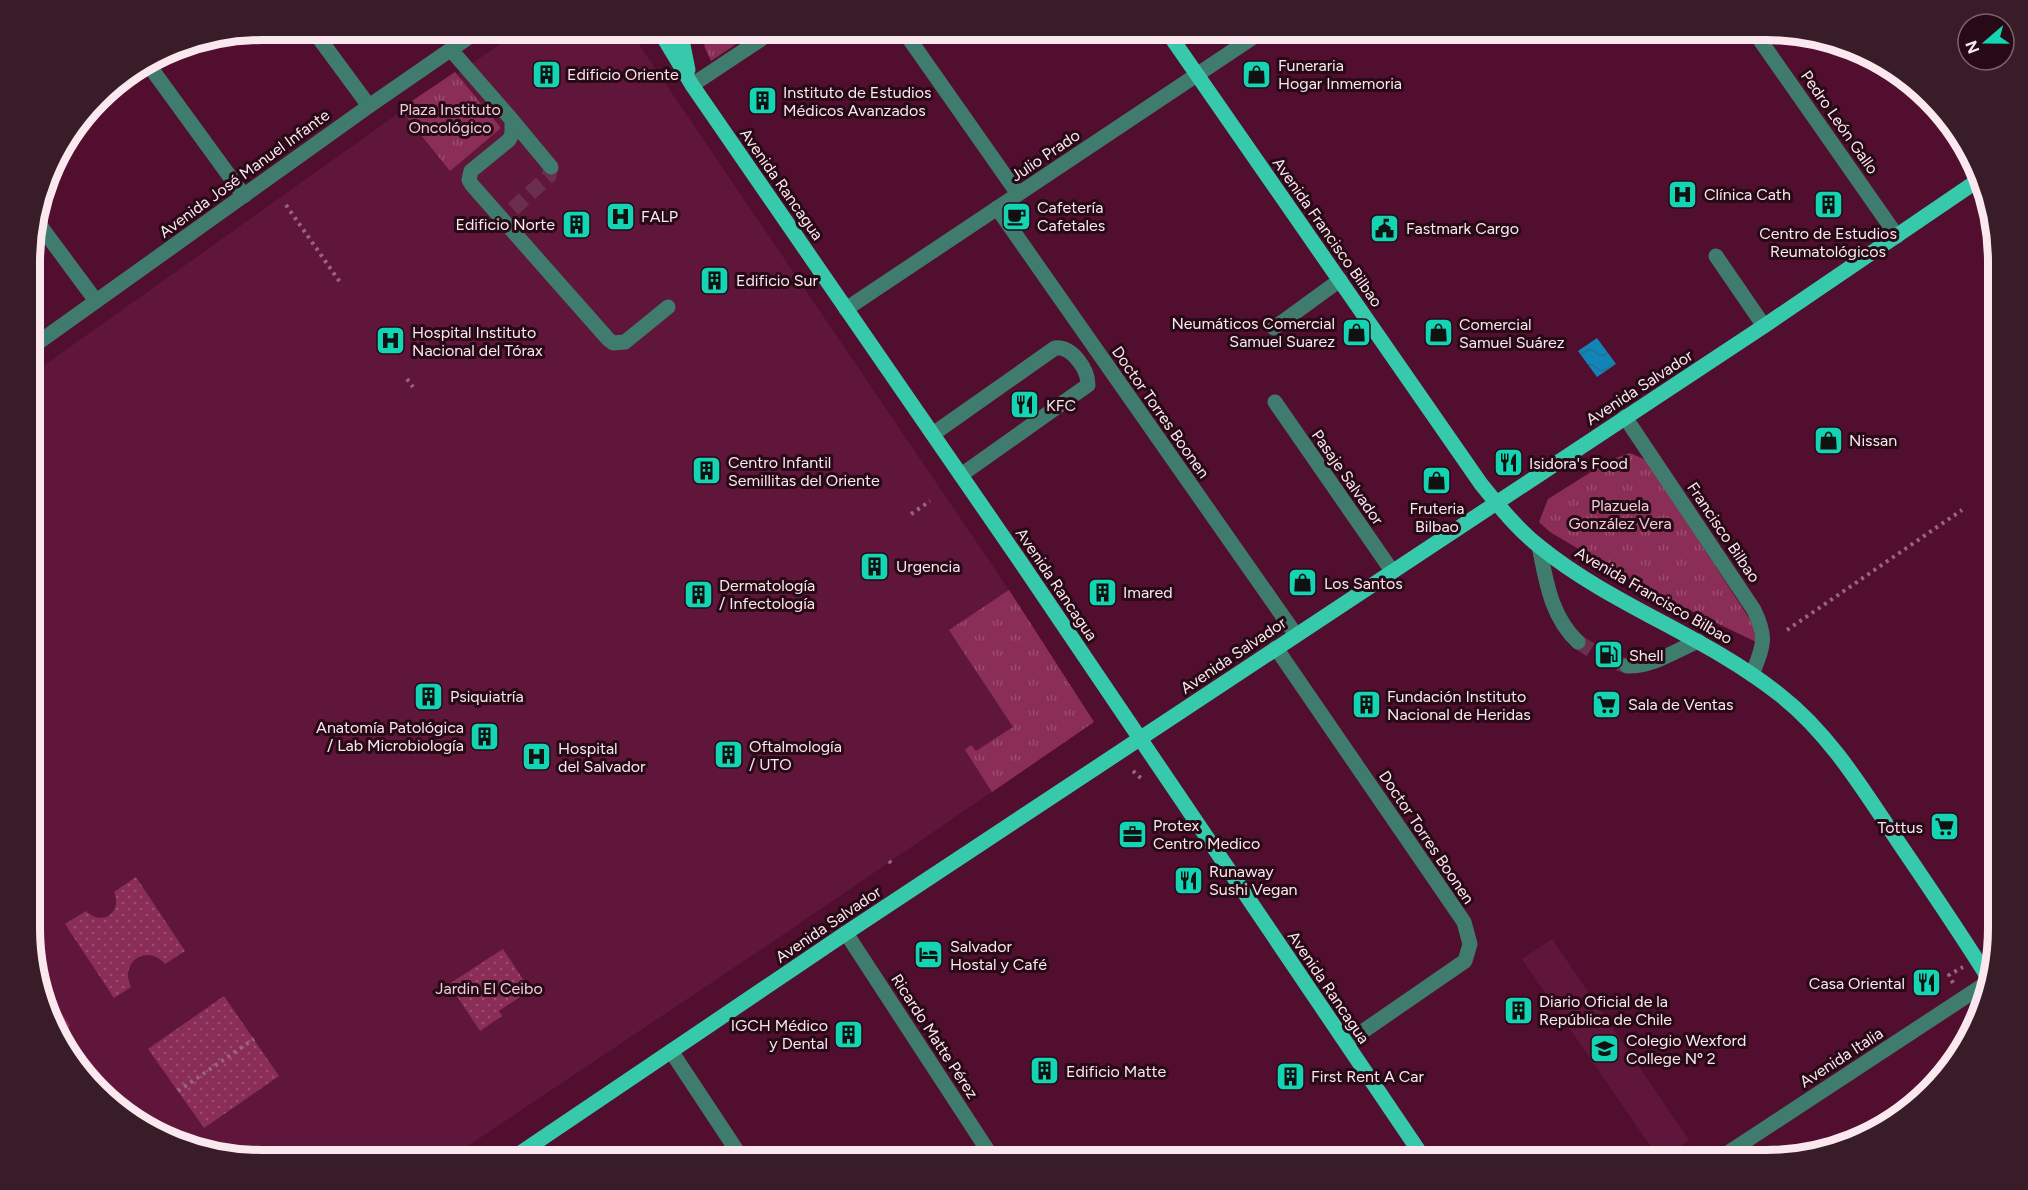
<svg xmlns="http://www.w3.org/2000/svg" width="2028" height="1190" viewBox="0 0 2028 1190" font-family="Figtree,sans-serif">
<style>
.built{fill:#60163b}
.grass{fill:url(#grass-tufts)}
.garden{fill:url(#garden-dots)}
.water{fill:url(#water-waves)}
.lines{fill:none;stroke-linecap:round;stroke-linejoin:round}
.minor-tunnel{stroke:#6a2f4c;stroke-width:15;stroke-dasharray:15 8;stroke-linecap:butt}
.path{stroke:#95667c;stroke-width:4;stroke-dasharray:3 4.5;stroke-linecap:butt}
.minor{stroke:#3f7c6d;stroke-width:15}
.major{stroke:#37c9ac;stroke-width:15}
.labels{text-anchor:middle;stroke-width:6;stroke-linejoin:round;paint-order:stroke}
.poi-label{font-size:16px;fill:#fae8ee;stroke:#270a16;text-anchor:start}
.park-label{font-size:16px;fill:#edcfd9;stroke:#270a16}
.street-label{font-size:16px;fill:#fae8ee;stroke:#270a16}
.rim{fill:none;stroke:#fae8ee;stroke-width:8}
</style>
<defs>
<pattern id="grass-tufts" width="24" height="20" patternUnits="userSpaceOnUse" patternTransform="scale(1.5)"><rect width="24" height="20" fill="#8a2e58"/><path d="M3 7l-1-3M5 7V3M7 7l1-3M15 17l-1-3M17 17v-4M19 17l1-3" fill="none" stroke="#9b4c70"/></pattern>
<pattern id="garden-dots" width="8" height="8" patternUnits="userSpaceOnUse" patternTransform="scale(1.5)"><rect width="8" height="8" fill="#8a2e58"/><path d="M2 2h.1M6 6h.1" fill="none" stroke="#9b4c70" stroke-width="1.8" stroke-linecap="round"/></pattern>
<pattern id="water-waves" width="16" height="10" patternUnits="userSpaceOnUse" patternTransform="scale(1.5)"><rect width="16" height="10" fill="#1185b8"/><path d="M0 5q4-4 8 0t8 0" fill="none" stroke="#256f90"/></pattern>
</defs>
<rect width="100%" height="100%" fill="#510e2f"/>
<g class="built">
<polygon points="521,30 629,30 1009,590 1094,722 793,928 447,1160 262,1160 202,1152 146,1129 69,1056 32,958 32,374 399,113"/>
<polygon points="1552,939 1689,1140 1660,1160 1522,959"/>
</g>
<g class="grass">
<polygon points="702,30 757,30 711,61 705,48"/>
<polygon points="455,72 501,128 450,171 400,109"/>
<polygon points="1630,453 1646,460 1753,624 1756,642 1644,588 1550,532 1539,522 1548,499 1610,460"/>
<polygon points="1009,590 1094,722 992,792 965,750 971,745 976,751 1013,727 949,630"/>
<polygon points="43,986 70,1026 60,1033"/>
</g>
<g class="garden">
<path d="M136,877L185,951L165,964C147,943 119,962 131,987L114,998L65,924L86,911C102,927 123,913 114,892Z"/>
<polygon points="503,949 530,990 499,1011 502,1016 480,1031 449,984"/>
<polygon points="224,996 279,1076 204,1128 148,1049"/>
</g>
<polygon class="water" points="1597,338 1616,364 1597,377 1578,351"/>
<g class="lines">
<g class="minor-tunnel">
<polyline points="513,209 549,176 551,167"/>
<polyline points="1578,642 1607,660 1627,666"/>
</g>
<g class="path">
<polyline points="286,205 342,285"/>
<polyline points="407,379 413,387"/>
<polyline points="911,514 930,501"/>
<polyline points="1787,630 1962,510"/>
<polyline points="1133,771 1144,781"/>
<polyline points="889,861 894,866"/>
<polyline points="1953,983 1949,975 1963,967"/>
<polyline points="1968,1016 1972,1026"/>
<polyline points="178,1091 254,1039"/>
<polyline points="1686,1160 1703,1149"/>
</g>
<g class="minor">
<polyline points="313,30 369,106"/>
<polyline points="903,30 1018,194"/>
<polyline points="1753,30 1897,236"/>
<polyline points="451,50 512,120 512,134 509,140 471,171 469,180 472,185 608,339 613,343 625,342 668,307"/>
<polyline points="148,64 244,196"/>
<polyline points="692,85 772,32 771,30"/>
<polyline points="512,120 551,167"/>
<polyline points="997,208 1296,635"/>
<polyline points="36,220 96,301"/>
<polyline points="1716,256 1764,326"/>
<polyline points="846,309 1264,30"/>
<polyline points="1274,328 1340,280"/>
<polyline points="32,347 369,106 479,30"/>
<polyline points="1275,402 1392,571"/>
<path d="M1625,417L1754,610C1768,639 1763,646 1752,675"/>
<path d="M933,434L1055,348C1072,346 1088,369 1088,385L961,475"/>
<path d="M1539,546C1546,581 1551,617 1578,642"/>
<polyline points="1276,648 1464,922 1470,944 1465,961 1346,1043"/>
<path d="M1627,666C1652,667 1675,651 1698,641"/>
<polyline points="846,933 994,1160"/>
<polyline points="671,1051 743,1160"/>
<polyline points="1717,1160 1985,984"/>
</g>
<g class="major">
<polyline points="659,30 692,85 1020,561 1425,1160"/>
<polyline points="680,30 688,70"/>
<path d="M1166,30L1481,484C1499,506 1517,529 1540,547C1613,606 1706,636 1780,695C1830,734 1864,791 1899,843C1929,887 1959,931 1987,976"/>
<polyline points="510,1160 846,933 1764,326 1977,181"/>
</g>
</g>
<defs>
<symbol id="building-square" viewBox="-11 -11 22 22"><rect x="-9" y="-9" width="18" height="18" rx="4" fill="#14d5b3" stroke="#270a16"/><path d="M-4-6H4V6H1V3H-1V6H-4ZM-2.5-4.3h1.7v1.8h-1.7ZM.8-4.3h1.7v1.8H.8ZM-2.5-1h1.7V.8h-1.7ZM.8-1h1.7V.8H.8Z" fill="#111"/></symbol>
<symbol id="shop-square" viewBox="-11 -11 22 22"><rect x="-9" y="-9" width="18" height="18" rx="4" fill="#14d5b3" stroke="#270a16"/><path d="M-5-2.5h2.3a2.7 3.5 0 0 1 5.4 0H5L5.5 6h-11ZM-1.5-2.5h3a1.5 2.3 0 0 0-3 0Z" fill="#111"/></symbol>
<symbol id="hospital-square" viewBox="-11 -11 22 22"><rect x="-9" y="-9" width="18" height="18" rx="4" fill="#14d5b3" stroke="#270a16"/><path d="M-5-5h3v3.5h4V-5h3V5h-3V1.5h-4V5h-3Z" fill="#111"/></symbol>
<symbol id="cafe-square" viewBox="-11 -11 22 22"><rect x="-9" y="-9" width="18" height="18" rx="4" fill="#14d5b3" stroke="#270a16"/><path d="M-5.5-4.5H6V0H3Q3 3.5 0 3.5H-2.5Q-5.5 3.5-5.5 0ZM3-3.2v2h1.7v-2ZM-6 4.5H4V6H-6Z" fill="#111"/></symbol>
<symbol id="civic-square" viewBox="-11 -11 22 22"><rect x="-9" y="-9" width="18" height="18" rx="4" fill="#14d5b3" stroke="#270a16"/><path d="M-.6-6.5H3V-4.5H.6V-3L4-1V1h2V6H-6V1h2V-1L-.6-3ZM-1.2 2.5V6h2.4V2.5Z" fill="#111"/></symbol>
<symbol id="restaurant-square" viewBox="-11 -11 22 22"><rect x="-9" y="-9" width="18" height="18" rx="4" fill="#14d5b3" stroke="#270a16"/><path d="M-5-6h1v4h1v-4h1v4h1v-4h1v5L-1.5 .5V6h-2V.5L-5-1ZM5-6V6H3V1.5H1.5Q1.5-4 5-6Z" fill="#111"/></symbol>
<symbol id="fuel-square" viewBox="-11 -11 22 22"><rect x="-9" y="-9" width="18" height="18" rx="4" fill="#14d5b3" stroke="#270a16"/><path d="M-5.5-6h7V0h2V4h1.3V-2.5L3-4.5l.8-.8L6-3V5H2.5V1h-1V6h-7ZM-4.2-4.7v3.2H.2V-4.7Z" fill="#111"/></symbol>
<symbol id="supermarket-square" viewBox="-11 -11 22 22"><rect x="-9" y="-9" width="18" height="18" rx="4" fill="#14d5b3" stroke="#270a16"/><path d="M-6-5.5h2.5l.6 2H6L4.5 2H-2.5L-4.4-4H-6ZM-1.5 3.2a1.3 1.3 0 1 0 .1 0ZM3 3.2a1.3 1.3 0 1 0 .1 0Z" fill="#111"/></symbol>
<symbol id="office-square" viewBox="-11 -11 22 22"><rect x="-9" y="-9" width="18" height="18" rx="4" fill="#14d5b3" stroke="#270a16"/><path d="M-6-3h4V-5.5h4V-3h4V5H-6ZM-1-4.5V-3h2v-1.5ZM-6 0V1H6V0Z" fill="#111"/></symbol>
<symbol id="hotel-square" viewBox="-11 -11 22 22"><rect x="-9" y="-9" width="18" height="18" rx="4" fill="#14d5b3" stroke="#270a16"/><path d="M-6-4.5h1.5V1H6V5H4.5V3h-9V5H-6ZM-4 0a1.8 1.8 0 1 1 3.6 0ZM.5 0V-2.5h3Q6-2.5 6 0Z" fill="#111"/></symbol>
<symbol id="school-square" viewBox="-11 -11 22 22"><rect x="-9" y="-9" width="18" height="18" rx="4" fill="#14d5b3" stroke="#270a16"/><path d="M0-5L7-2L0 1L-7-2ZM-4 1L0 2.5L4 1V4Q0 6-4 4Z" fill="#111"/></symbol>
</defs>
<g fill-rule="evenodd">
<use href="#building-square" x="530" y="58" width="33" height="33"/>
<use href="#shop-square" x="1240" y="58" width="33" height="33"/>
<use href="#building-square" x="746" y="84" width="33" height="33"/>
<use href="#hospital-square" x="1666" y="178" width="33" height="33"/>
<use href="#building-square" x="1812" y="188" width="33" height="33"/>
<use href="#hospital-square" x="604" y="200" width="33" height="33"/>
<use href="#cafe-square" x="1000" y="200" width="33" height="33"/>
<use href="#building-square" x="560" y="208" width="33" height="33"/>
<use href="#civic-square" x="1368" y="212" width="33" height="33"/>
<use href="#building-square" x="698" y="264" width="33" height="33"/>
<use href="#shop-square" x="1340" y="316" width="33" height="33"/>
<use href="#shop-square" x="1422" y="316" width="33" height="33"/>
<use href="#hospital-square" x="374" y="324" width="33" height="33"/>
<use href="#restaurant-square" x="1008" y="388" width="33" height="33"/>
<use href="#shop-square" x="1812" y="424" width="33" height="33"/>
<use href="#restaurant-square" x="1492" y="446" width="33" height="33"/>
<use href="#building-square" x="690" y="454" width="33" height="33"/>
<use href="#shop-square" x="1420" y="464" width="33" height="33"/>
<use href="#building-square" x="858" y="550" width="33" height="33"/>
<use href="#shop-square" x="1286" y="566" width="33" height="33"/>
<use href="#building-square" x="1086" y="576" width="33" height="33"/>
<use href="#building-square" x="682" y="578" width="33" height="33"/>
<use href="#fuel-square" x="1592" y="638" width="33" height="33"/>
<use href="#building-square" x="412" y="680" width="33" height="33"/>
<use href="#supermarket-square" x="1590" y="688" width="33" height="33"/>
<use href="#building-square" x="1350" y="688" width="33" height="33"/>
<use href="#building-square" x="468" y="720" width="33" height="33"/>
<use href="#building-square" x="712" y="738" width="33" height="33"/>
<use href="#hospital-square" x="520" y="740" width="33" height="33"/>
<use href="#supermarket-square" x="1928" y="810" width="33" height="33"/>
<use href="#office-square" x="1116" y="818" width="33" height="33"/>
<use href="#restaurant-square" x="1172" y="864" width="33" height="33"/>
<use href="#hotel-square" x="912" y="938" width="33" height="33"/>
<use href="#restaurant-square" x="1910" y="966" width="33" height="33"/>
<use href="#building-square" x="1502" y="994" width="33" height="33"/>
<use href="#building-square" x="832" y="1018" width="33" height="33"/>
<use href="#school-square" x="1588" y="1032" width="33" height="33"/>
<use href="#building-square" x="1028" y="1054" width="33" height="33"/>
<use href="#building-square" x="1274" y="1060" width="33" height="33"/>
</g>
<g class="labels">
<g class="poi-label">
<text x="1278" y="71">Funeraria<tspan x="1278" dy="18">Hogar Inmemoria</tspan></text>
<text x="567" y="80">Edificio Oriente</text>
<text x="783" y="98">Instituto de Estudios<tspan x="783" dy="18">Médicos Avanzados</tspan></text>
<text x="1704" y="200">Clínica Cath</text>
<text x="1037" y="213">Cafetería<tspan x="1037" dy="18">Cafetales</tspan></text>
<text x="641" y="222">FALP</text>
<text x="555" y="230" text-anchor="end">Edificio Norte</text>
<text x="1406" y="234">Fastmark Cargo</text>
<text x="1828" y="239" text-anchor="middle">Centro de Estudios<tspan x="1828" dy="18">Reumatológicos</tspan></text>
<text x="736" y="286">Edificio Sur</text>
<text x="1335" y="329" text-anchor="end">Neumáticos Comercial<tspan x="1335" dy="18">Samuel Suarez</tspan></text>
<text x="1459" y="330">Comercial<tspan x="1459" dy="18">Samuel Suárez</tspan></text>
<text x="412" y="338">Hospital Instituto<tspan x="412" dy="18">Nacional del Tórax</tspan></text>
<text x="1046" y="411">KFC</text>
<text x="1849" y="446">Nissan</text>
<text x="728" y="468">Centro Infantil<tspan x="728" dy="18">Semillitas del Oriente</tspan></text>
<text x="1529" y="469">Isidora's Food</text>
<text x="1437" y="514" text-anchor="middle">Fruteria<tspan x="1437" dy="18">Bilbao</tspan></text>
<text x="896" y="572">Urgencia</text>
<text x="1324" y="589">Los Santos</text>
<text x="719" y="591">Dermatología<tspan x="719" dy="18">/ Infectología</tspan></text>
<text x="1123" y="598">Imared</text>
<text x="1629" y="661">Shell</text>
<text x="450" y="702">Psiquiatría</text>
<text x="1387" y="702">Fundación Instituto<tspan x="1387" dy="18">Nacional de Heridas</tspan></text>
<text x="1628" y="710">Sala de Ventas</text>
<text x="464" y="733" text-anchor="end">Anatomía Patológica<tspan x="464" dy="18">/ Lab Microbiología</tspan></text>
<text x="749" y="752">Oftalmología<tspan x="749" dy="18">/ UTO</tspan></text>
<text x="558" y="754">Hospital<tspan x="558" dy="18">del Salvador</tspan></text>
<text x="1153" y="831">Protex<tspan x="1153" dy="18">Centro Medico</tspan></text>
<text x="1923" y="833" text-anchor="end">Tottus</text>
<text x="1209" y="877">Runaway<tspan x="1209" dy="18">Sushi Vegan</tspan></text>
<text x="950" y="952">Salvador<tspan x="950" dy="18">Hostal y Café</tspan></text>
<text x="1905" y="989" text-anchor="end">Casa Oriental</text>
<text x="1539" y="1007">Diario Oficial de la<tspan x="1539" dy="18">República de Chile</tspan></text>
<text x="828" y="1031" text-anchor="end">IGCH Médico<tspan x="828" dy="18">y Dental</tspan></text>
<text x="1626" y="1046">Colegio Wexford<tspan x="1626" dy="18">College Nº 2</tspan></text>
<text x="1066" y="1077">Edificio Matte</text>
<text x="1311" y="1082">First Rent A Car</text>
</g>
<g class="park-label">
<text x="450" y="115">Plaza Instituto<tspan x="450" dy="18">Oncológico</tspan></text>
<text x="1620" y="511">Plazuela<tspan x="1620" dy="18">González Vera</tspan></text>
<text x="489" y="994">Jardin El Ceibo</text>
</g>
<g class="street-label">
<text transform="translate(1840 122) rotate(55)" y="6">Pedro León Gallo</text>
<text transform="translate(1045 155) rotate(-34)" y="6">Julio Prado</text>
<text transform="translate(244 173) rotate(-36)" y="6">Avenida José Manuel Infante</text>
<text transform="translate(782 184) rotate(55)" y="6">Avenida Rancagua</text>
<text transform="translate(1328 232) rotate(55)" y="6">Avenida Francisco Bilbao</text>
<text transform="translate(1639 387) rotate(-33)" y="6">Avenida Salvador</text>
<text transform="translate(1161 412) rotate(55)" y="6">Doctor Torres Boonen</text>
<text transform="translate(1348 477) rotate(55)" y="6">Pasaje Salvador</text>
<text transform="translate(1724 532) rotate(56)" y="6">Francisco Bilbao</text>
<text transform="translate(1057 584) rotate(56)" y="6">Avenida Rancagua</text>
<text transform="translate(1654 595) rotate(30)" y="6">Avenida Francisco Bilbao</text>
<text transform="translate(1233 655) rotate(-34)" y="6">Avenida Salvador</text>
<text transform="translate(1427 837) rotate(56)" y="6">Doctor Torres Boonen</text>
<text transform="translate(828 924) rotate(-34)" y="6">Avenida Salvador</text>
<text transform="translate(1329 987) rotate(56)" y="6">Avenida Rancagua</text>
<text transform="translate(935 1036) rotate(57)" y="6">Ricardo Matte Pérez</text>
<text transform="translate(1841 1057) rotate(-33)" y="6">Avenida Italia</text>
</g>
</g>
<path d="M0 0H2028V1190H0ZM262 40H1766A222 222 0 0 1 1988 262V928A222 222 0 0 1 1766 1150H262A222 222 0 0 1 40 928V262A222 222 0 0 1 262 40Z" fill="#381c27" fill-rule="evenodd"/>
<path class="rim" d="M262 40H1766A222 222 0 0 1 1988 262V928A222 222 0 0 1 1766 1150H262A222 222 0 0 1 40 928V262A222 222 0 0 1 262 40Z"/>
<g transform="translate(1986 42) rotate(250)"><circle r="28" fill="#270a16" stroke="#7b636c" stroke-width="1.5"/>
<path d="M0-4.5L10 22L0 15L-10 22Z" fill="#14d5b3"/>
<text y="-9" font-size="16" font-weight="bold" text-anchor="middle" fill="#fae8ee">N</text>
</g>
</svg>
